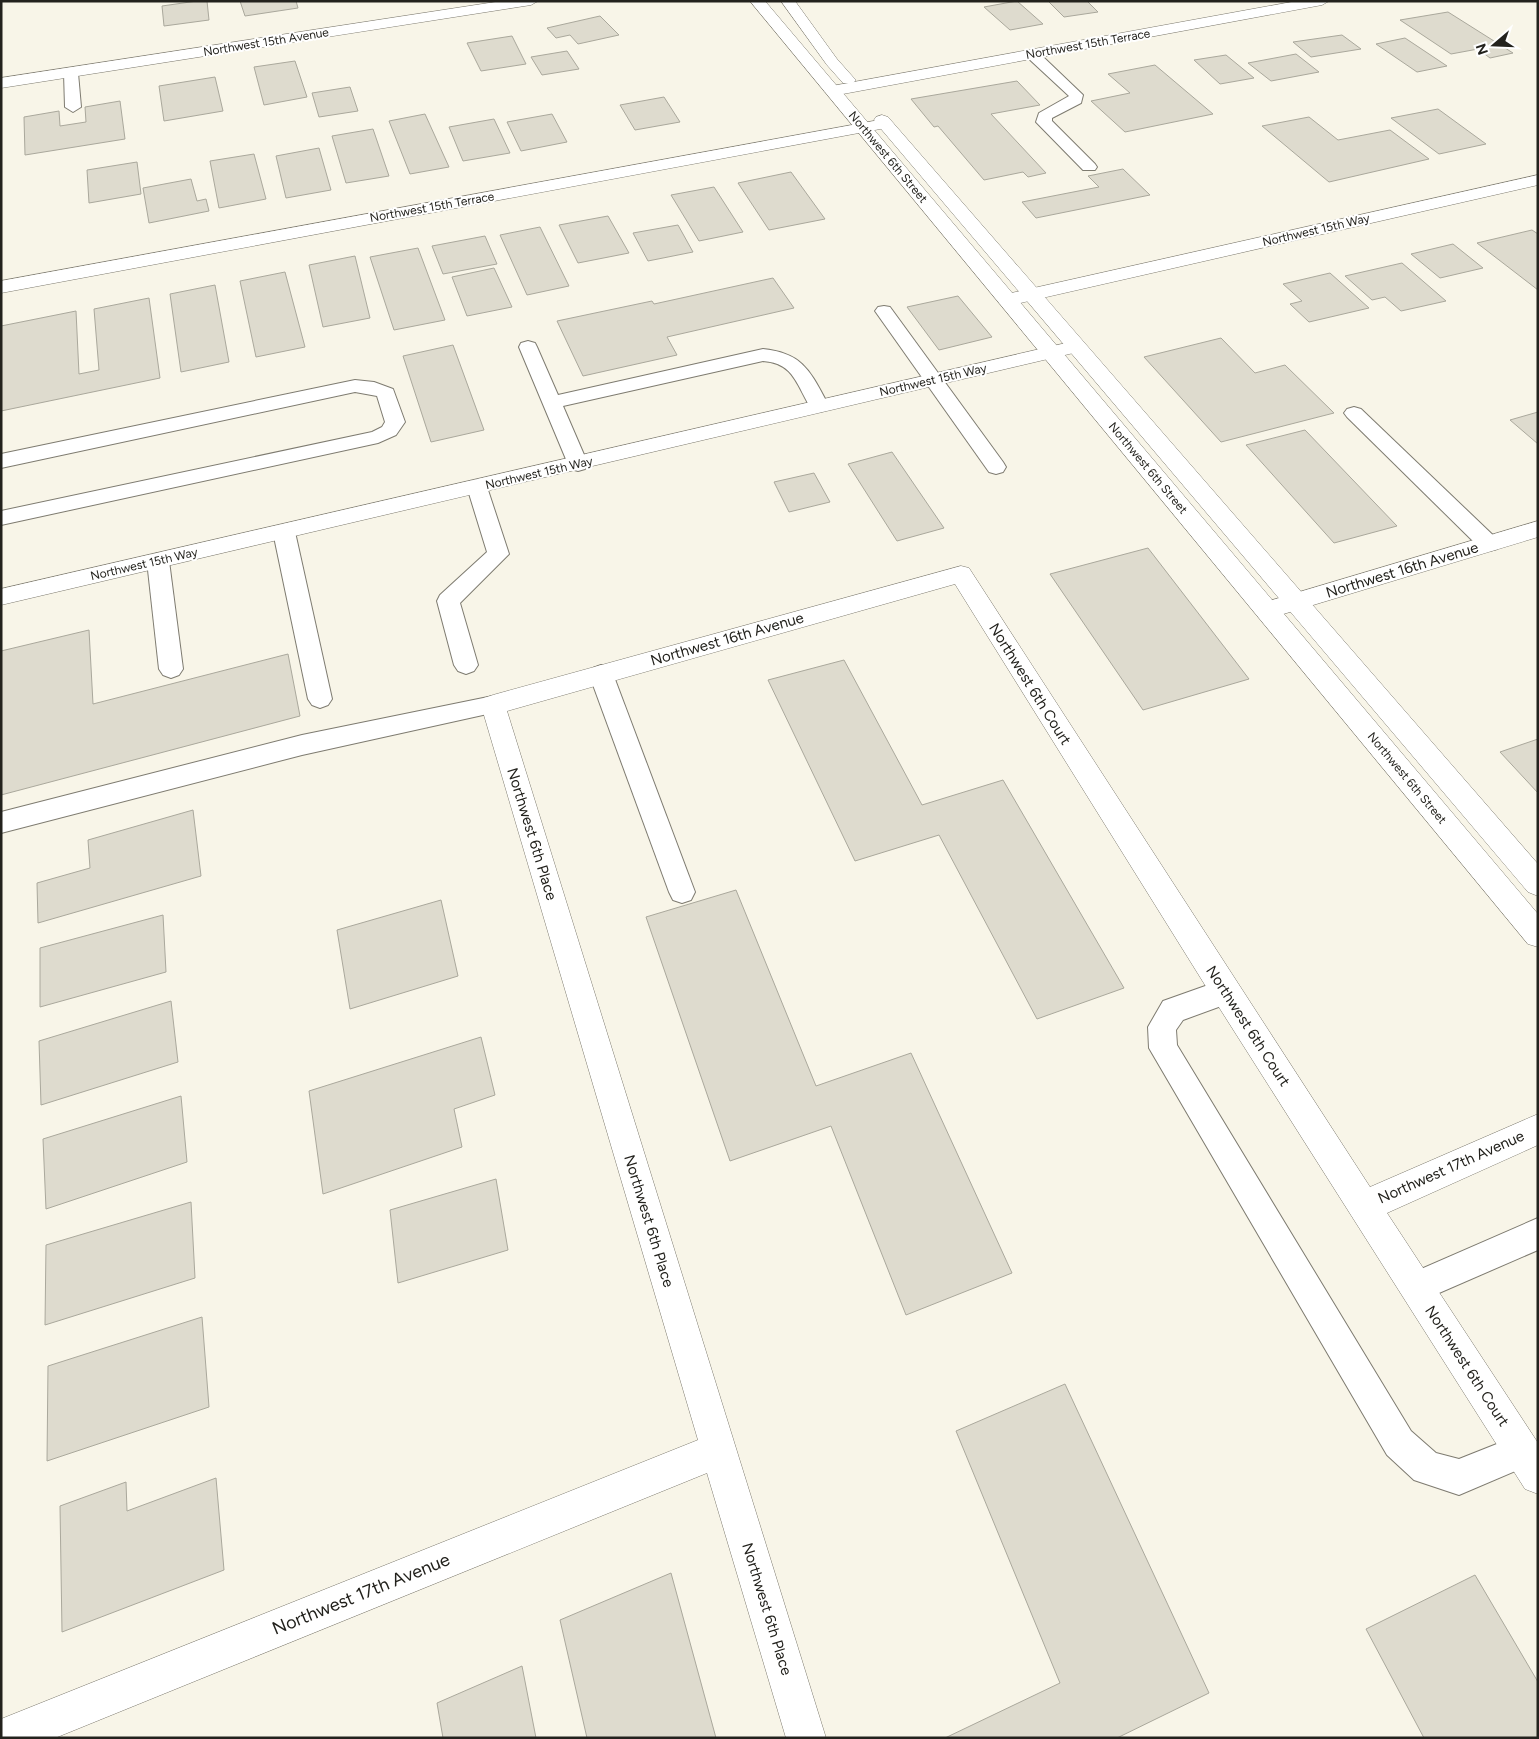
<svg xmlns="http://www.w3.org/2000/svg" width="1539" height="1739" viewBox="0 0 1539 1739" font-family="Figtree,sans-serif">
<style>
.building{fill:#dedbce;stroke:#aaa89c}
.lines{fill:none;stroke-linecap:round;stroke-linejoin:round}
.lane-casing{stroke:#7e7b70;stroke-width:2}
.street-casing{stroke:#7e7b70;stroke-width:1}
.secondary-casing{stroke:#7e7b70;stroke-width:1}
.lane{fill:#fff;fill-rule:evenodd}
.street{fill:#fff;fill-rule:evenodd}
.secondary{fill:#fff;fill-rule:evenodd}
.labels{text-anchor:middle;stroke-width:4;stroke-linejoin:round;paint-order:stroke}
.far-street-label{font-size:12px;fill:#23221d;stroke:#fff}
.street-label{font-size:15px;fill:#23221d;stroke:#fff}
.near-street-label{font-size:18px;fill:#23221d;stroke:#fff}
</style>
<rect width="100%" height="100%" fill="#f8f5e8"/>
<g class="building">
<polygon points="197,1 207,1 209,20 164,26 162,6"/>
<polygon points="240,1 296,1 298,8 245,16"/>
<polygon points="1017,1 1043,24 1010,30 984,7"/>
<polygon points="1048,1 1087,1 1098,12 1064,17"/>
<polygon points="1448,12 1513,53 1490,58 1478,49 1451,54 1400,20"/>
<polygon points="600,16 619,35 578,44 570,35 556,38 547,28"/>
<polygon points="1342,35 1361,49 1311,57 1293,42"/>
<polygon points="512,36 526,64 481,71 467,43"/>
<polygon points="1405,38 1447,66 1417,72 1376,44"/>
<polygon points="567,51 579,69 542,75 531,57"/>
<polygon points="1296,54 1319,72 1271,81 1248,63"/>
<polygon points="1226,55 1254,78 1220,84 1194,60"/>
<polygon points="295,61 307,97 264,105 254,67"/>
<polygon points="1155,65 1213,114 1125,132 1091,101 1130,93 1108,74"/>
<polygon points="215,77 223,111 164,121 159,86"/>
<polygon points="1017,81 1040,105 991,114 1046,173 1028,177 1023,172 984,180 938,126 934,127 911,99"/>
<polygon points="350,87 358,111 319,117 312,93"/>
<polygon points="664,97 680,122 635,130 620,105"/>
<polygon points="120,101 125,139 25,155 24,117 59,111 60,126 86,122 85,107"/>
<polygon points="1438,109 1486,144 1439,154 1391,118"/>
<polygon points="425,114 449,167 410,174 389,121"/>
<polygon points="552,114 567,142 521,151 507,122"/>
<polygon points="1309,117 1338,140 1390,130 1429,159 1329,182 1262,126"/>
<polygon points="494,119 510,153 463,161 449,127"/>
<polygon points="373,129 389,176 346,183 332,136"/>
<polygon points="319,148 331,190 286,198 276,156"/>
<polygon points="254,154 266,199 219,208 210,161"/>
<polygon points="137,162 141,194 89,203 87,170"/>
<polygon points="1123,169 1150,195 1036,218 1022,202 1099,187 1088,176"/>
<polygon points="791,172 825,219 769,230 738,183"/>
<polygon points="191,179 197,201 206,199 209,211 149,223 143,188"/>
<polygon points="714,187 743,232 699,241 671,195"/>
<polygon points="608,216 629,253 578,263 559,225"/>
<polygon points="678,225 693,252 648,261 633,233"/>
<polygon points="540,227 569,286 527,295 500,235"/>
<polygon points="1532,230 1538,234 1538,290 1477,243"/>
<polygon points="485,236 497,264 443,274 432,246"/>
<polygon points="1453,244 1483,268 1440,278 1411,254"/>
<polygon points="418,248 445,320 394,330 370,257"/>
<polygon points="355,256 370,318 323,327 309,265"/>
<polygon points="1402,263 1446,301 1401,311 1385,297 1372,300 1345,276"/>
<polygon points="494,268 512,307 467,316 452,277"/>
<polygon points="285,272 305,347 256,357 240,281"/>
<polygon points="1330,273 1369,308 1309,322 1290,304 1302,301 1283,284"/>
<polygon points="773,278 794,308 667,337 677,355 583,376 557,321 652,301 654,304"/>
<polygon points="215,285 229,362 181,372 170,294"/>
<polygon points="958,296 992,337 939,350 907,307"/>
<polygon points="149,298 160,378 1,411 1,326 76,311 79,374 99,370 94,309"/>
<polygon points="1221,338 1255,373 1285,365 1334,413 1221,442 1144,357"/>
<polygon points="453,345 484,430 431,442 403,356"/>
<polygon points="1538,412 1538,444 1510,420"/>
<polygon points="1305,430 1397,526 1334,543 1246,445"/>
<polygon points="892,452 944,528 897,541 848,464"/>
<polygon points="814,473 830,502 789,512 774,482"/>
<polygon points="1148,548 1249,679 1143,710 1050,574"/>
<polygon points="89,630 93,704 288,654 300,716 1,795 1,651"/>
<polygon points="844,660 922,805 1003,780 1124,988 1037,1019 939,835 855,861 768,680"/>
<polygon points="1538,739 1538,793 1500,752"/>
<polygon points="193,810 201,876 38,923 37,883 90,868 88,840"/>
<polygon points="736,890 816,1086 911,1053 1012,1273 906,1315 831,1126 730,1161 646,917"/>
<polygon points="441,900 458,976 350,1009 337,930"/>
<polygon points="163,915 166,972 40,1007 40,948"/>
<polygon points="171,1001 178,1062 41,1105 39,1041"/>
<polygon points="481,1037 495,1095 454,1109 462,1147 323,1194 309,1091"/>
<polygon points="181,1096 187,1162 46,1209 43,1139"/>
<polygon points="496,1179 508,1250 398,1283 390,1210"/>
<polygon points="191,1202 195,1278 45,1325 46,1245"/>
<polygon points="202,1317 209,1407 47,1461 48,1366"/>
<polygon points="1065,1384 1209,1693 1117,1738 945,1738 1060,1683 956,1431"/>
<polygon points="216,1478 224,1570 62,1632 60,1506 126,1482 127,1511"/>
<polygon points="671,1573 716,1738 587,1738 560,1620"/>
<polygon points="1475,1575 1538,1682 1538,1738 1424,1738 1366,1629"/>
<polygon points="522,1666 536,1738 443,1738 437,1703"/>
</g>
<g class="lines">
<defs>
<g id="lane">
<polygon points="1033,51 1038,52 1083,95 1081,103 1052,118 1052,121 1095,164 1097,167 1095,170 1083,170 1036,122 1039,113 1069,96 1028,58 1026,55"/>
<polygon points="71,69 78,73 81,107 73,112 65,107 64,73"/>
<polygon points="884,306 890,307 1003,462 1006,467 1003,472 996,474 989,472 875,311 878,307"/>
<path d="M528,341L535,343L537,347L558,395L763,349C804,353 811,373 829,406L826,410L819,412L812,410C797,387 795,363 763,361L563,406L588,464L585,469L578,471L571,469L568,464L519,347L521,343Z"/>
<polygon points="355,380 374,382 393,389 405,422 396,435 378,443 1,525 1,511 372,432 382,427 385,422 377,396 355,392 1,468 1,454"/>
<polygon points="1354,407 1361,409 1497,539 1500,544 1497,549 1489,551 1481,549 1347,417 1344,413 1347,409"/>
<polygon points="477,480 484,482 487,487 509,554 460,603 478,665 474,671 466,674 458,671 454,665 437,601 440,595 487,552 467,487 470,482"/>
<polygon points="284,525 292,527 295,532 332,699 328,705 320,708 312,705 308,699 273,532 276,527"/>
<polygon points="158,553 166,556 169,561 183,669 179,675 171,678 163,675 159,669 147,561 150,556"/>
<polygon points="601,665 609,668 613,674 695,892 691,900 682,903 673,900 669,892 589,674 593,668"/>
<polygon points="493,696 501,699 505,705 501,711 302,755 1,833 1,812 302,735"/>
<polygon points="1225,979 1235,983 1239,992 1235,1001 1183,1020 1176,1030 1177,1045 1411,1431 1436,1453 1459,1459 1522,1434 1534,1439 1538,1447 1534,1463 1459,1495 1414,1480 1387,1455 1149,1048 1148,1027 1163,1001"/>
<polygon points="1538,1218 1538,1250 1416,1303 1405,1298 1400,1287 1405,1276"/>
</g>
<g id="street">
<polygon points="502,1 538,1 531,5 1,88 1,78"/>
<polygon points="1297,1 1329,1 1322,5 832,96 824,91 832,86"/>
<polygon points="885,119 893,124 891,127 1,293 1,281"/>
<polygon points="1538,175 1538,185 1007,306 1000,304 998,300 1000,296 1007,294"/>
<polygon points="1075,341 1082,343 1085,347 1082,351 1,605 1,589"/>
<polygon points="1538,521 1538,537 1267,619 1259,616 1255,610 1259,604"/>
<polygon points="961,566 969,568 1370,1187 1538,1114 1538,1145 1387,1213 1538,1443 1538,1494 1525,1489 1215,1001 955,584 507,711 826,1738 786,1738 707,1473 55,1738 1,1738 1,1719 698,1440 481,705 484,698 493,695"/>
</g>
<g id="secondary">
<polygon points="750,1 765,1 1538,914 1538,947 1528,944"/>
<polygon points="781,1 795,1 837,59 853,77 856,80 853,83 843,83 827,65"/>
<polygon points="882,115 888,117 1538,864 1538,896 1528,892 876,123 874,120 876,117"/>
</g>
</defs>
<use href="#lane" class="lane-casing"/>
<use href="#street" class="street-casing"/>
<use href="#secondary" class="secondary-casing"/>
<use href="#lane" class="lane"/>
<use href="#street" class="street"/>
<use href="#secondary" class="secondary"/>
</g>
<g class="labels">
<g class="far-street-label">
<text transform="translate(266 42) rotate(-9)" y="4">Northwest 15th Avenue</text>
<text transform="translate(1088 44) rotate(-10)" y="4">Northwest 15th Terrace</text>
<text transform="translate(888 157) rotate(50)" y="4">Northwest 6th Street</text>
<text transform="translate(432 207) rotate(-10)" y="4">Northwest 15th Terrace</text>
<text transform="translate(1316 230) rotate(-13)" y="4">Northwest 15th Way</text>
<text transform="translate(933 380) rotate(-13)" y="4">Northwest 15th Way</text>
<text transform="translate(1148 468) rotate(50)" y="4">Northwest 6th Street</text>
<text transform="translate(539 473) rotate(-13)" y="4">Northwest 15th Way</text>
<text transform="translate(144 564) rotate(-13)" y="4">Northwest 15th Way</text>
<text transform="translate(1407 778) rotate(50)" y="4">Northwest 6th Street</text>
</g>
<g class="street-label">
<text transform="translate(1402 570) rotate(-17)" y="5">Northwest 16th Avenue</text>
<text transform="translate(727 639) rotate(-16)" y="5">Northwest 16th Avenue</text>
<text transform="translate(1030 684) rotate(58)" y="5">Northwest 6th Court</text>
<text transform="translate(532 834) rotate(73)" y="5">Northwest 6th Place</text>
<text transform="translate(1248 1026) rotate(57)" y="5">Northwest 6th Court</text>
<text transform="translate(1451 1167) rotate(-24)" y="5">Northwest 17th Avenue</text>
<text transform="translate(649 1221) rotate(73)" y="5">Northwest 6th Place</text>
<text transform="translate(1467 1366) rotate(57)" y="5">Northwest 6th Court</text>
<text transform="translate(767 1609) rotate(73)" y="5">Northwest 6th Place</text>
</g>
<g class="near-street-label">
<text transform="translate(361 1594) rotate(-22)" y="6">Northwest 17th Avenue</text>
</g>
</g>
<rect width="1539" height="1739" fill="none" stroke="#23221d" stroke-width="5"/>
<g transform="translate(1494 45) rotate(251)" stroke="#ffffff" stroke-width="4" paint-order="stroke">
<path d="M0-4L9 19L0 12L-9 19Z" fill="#23221d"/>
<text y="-8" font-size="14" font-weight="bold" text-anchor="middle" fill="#23221d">N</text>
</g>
</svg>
